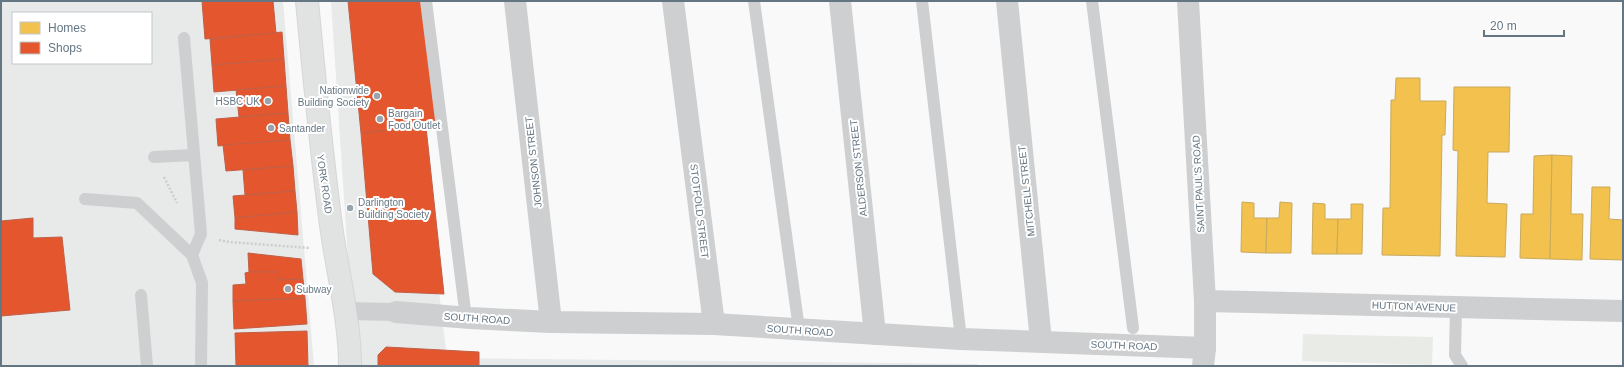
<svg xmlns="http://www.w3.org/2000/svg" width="1624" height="367" viewBox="0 0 1624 367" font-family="Arial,sans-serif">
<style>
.built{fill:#e8e9e9;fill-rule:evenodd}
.green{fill:#e8ebe6}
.homes{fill:#f2c14e;stroke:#c8aa5e}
.shops{fill:#e4572e;stroke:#be6048}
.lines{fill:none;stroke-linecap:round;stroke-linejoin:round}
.secondary-casing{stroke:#d5d6d7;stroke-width:24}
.path{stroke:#cbcccd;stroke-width:2.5;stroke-dasharray:2 2;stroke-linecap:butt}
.service{stroke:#cecfd0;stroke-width:12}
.pedestrian{stroke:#cecfd0;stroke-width:18}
.minor{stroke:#cecfd0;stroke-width:22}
.secondary{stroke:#e1e2e2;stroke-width:22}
.poi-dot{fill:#99a4ac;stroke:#fff;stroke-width:1.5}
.labels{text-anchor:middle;stroke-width:4;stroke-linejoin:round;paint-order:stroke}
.poi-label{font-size:10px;fill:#657683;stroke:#fff;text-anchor:start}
.street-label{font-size:10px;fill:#657683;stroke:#fff}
</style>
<rect width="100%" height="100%" fill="#f9f9f9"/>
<g class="built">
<path d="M1,1H283L314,366H1ZM13,13H151V63H13Z"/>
<polygon points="331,1 404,1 447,358 978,364 977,366 355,366"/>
</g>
<polygon class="green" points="1303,334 1433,337 1432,365 1302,361"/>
<g class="homes">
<polygon points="1396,78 1420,78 1420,101 1446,101 1445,135 1442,135 1440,256 1382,255 1383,208 1390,208 1391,100 1395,100"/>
<polygon points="1454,87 1510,87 1509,152 1488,152 1487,203 1507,204 1505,257 1456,256 1458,151 1453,150"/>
<polygon points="1552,155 1550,259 1520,258 1521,214 1533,214 1534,156"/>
<polygon points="1552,155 1572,156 1571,214 1583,214 1582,260 1550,259"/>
<polygon points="1592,187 1610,187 1609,219 1623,220 1623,260 1590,259"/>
<polygon points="1242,202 1254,203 1254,218 1267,218 1266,253 1241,252"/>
<polygon points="1280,202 1292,203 1291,253 1266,253 1267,218 1279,218"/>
<polygon points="1313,203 1325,204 1325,219 1338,219 1337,254 1312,254"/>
<polygon points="1351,204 1363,204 1362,254 1337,254 1338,219 1351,219"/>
</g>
<g class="shops">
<polygon points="202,1 273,1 276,33 205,39"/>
<polygon points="348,1 422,1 438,126 361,133"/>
<polygon points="282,32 284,59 212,65 210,39"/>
<polygon points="284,59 286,86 214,92 212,65"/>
<polygon points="286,86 288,113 239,117 236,90"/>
<polygon points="288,113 290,140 218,146 216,119"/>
<polygon points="426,127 444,294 395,292 373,274 361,133"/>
<polygon points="290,140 293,166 226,171 223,145"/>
<polygon points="293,166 295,191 245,195 243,170"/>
<polygon points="295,191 297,212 235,218 233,196"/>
<polygon points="297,212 298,235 235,229 235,218"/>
<polygon points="33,218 33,238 62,237 70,310 1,316 1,221"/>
<polygon points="248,253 301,259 303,279 278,280 277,272 249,272"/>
<polygon points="249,272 277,272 278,280 303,279 305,298 233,301 233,285 246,284 245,273"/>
<polygon points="305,298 307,324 234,329 233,301"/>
<polygon points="307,331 308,366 236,366 235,333"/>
<polygon points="386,347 479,352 479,366 378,366 378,355"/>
</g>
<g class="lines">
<defs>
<path id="secondary" d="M307,1C314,76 321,150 331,225C337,271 350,319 350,366"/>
</defs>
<use href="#secondary" class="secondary-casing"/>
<g class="path">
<polyline points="164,177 177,203"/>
<polyline points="219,240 229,242 310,248"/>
</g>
<g class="service">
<polyline points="426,1 466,318"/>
<polyline points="754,1 799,329"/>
<polyline points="922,1 961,339"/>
<polyline points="1092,1 1133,328"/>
<polyline points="184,38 201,234 192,255 202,283 201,366"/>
<polyline points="154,157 194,155"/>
<polyline points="85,199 137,203 192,255"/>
<polyline points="141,295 147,366"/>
<polyline points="1456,307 1455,355 1462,366"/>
</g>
<polyline class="pedestrian" points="345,311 396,312"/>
<g class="minor">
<polyline points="515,1 551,322"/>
<polyline points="673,1 714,324"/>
<polyline points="840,1 875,334"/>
<polyline points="1007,1 1041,341"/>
<polyline points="1188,1 1205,301 1205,348 1203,366"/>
<polyline points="1205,301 1623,311"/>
<polyline points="396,312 470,318 551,322 714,324 961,339 1205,348"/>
</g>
<use href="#secondary" class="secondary"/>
</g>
<g class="poi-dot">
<circle cx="377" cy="96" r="4"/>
<circle cx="268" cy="101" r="4"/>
<circle cx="380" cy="119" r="4"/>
<circle cx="271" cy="128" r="4"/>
<circle cx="350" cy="208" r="4"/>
<circle cx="288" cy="289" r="4"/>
</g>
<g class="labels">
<g class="poi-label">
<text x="369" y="94" text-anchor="end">Nationwide<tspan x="369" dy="12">Building Society</tspan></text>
<text x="260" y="105" text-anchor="end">HSBC UK</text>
<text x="388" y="117">Bargain<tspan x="388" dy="12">Food Outlet</tspan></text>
<text x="279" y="132">Santander</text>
<text x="358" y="206">Darlington<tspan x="358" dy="12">Building Society</tspan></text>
<text x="296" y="293">Subway</text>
</g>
<g class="street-label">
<text transform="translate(533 162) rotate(-96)" y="4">JOHNSON STREET</text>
<text transform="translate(858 168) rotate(-96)" y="4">ALDERSON STREET</text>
<text transform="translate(325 184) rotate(82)" y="4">YORK ROAD</text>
<text transform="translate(1198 184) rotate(-93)" y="4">SAINT PAUL'S ROAD</text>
<text transform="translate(1026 191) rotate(-96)" y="4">MITCHELL STREET</text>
<text transform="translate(700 211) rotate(83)" y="4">STOTFOLD STREET</text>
<text transform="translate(1414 306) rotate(2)" y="4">HUTTON AVENUE</text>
<text transform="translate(477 318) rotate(4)" y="4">SOUTH ROAD</text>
<text transform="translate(800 330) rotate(4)" y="4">SOUTH ROAD</text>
<text transform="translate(1124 345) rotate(2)" y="4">SOUTH ROAD</text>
</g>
</g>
<rect width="1624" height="367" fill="none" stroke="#657683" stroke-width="4"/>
<rect x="12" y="12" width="140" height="52" fill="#ffffff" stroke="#c1c8cd"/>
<rect x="20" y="22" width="20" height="12" fill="#f2c14e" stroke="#c1c8cd"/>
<text x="48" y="32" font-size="12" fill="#657683">Homes</text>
<rect x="20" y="42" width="20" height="12" fill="#e4572e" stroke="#c1c8cd"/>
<text x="48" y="52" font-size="12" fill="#657683">Shops</text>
<path d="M1484 30v6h80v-6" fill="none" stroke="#657683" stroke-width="2"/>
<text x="1490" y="30" font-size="12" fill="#657683" stroke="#ffffff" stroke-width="3" paint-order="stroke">20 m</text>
</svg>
